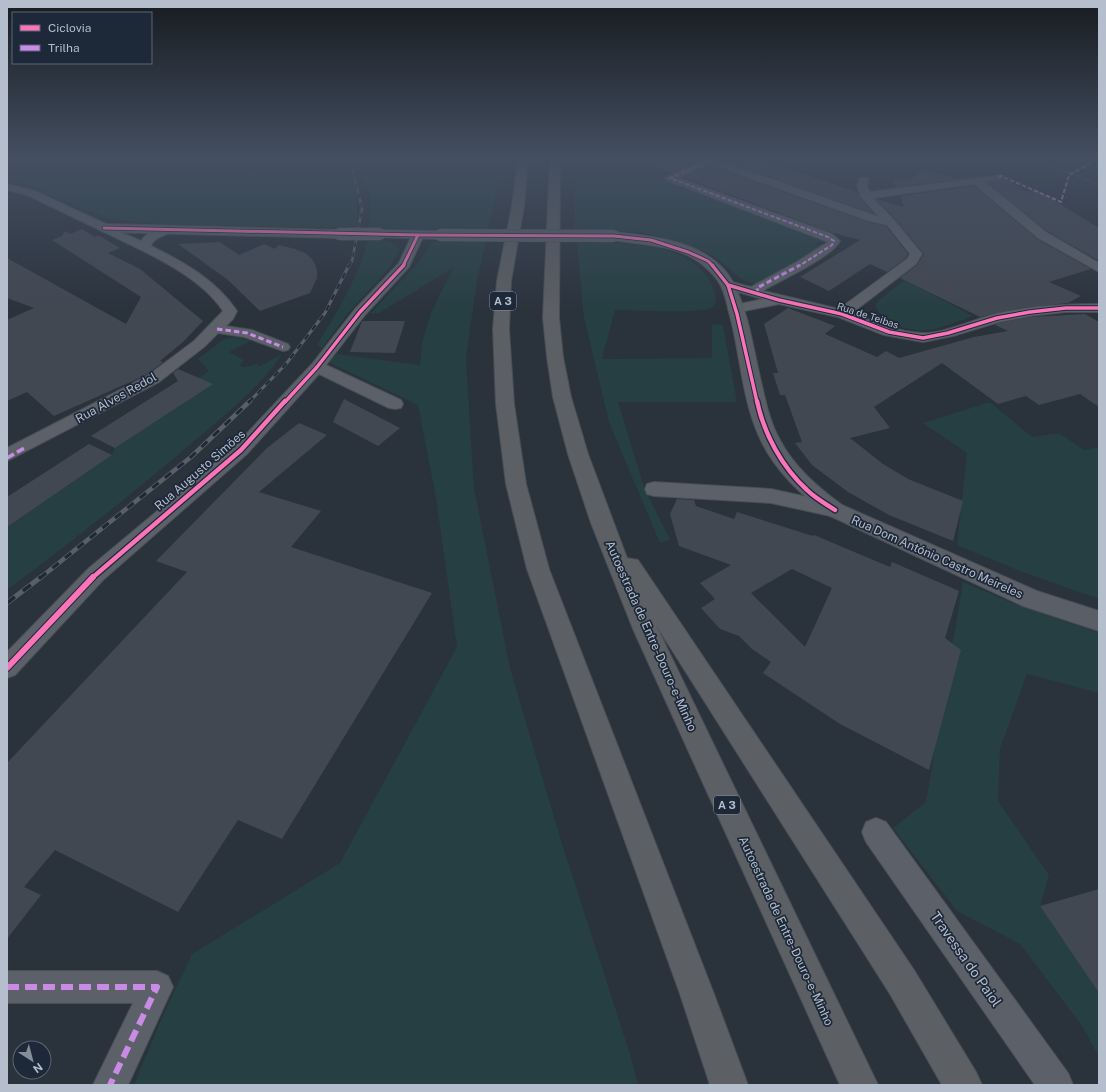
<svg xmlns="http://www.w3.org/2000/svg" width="1106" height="1092" viewBox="0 0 1106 1092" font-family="'Public Sans',sans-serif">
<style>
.green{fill:#263f43}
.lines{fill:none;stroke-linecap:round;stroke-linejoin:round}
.stream{fill:#354a68;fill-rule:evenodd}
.building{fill:#424852;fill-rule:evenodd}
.street-casing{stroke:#494e56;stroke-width:2}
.secondary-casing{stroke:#494e56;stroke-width:2}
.highway-casing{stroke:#484e57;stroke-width:2}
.street{fill:#5c6169;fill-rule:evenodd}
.secondary{fill:#5a5f67;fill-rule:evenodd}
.highway{fill:#5c5f63;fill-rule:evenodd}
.rail-far3-casing{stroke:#595f67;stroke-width:2.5}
.rail-far2-casing{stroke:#595f67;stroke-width:3}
.rail-far1-casing{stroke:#595f67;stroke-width:4.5}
.rail-casing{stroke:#595f67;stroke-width:5}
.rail-far3{stroke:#1d2838;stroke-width:1.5;stroke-dasharray:5;stroke-linecap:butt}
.rail-far2{stroke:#1d2838;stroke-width:2;stroke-dasharray:6;stroke-linecap:butt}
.rail-far1{stroke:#1d2838;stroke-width:3;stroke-dasharray:8;stroke-linecap:butt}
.rail{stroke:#1d2838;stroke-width:3.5;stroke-dasharray:10;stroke-linecap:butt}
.secondary-bridge-casing{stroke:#494e56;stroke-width:13;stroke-linecap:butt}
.secondary-bridge{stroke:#5a5f67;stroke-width:12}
.quiet-far3{stroke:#ca8be6;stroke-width:2;stroke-dasharray:4.5 2;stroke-linecap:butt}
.quiet-far2{stroke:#ca8be6;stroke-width:3;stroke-dasharray:5.5 3;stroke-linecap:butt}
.quiet-far1{stroke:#ca8be6;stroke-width:3.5;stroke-dasharray:8 3.5;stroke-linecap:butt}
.quiet{stroke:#ca8be6;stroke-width:6;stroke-dasharray:12 6;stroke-linecap:butt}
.cycleway-far3-casing{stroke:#1d2838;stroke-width:4.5}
.cycleway-far2-casing{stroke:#1d2838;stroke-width:5.5}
.cycleway-far1-casing{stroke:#1d2838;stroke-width:7}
.cycleway-casing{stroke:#1d2838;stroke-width:8}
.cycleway-far3{stroke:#fb73b8;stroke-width:3}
.cycleway-far2{stroke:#fb73b8;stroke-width:3.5}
.cycleway-far1{stroke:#fb73b8;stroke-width:4.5}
.cycleway{stroke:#fb73b8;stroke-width:6}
.labels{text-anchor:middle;stroke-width:3.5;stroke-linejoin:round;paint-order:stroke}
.far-street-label{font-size:10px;fill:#b5becd;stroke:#1d2838}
.shield{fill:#1d2838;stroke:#8791a0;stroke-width:1}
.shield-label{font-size:11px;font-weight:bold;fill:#b5becd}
.street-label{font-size:12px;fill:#b5becd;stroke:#1d2838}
.near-street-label{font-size:14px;fill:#b5becd;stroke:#1d2838}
</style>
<rect width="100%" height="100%" fill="#2a323c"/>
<g class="green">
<path d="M7,159H345C356,181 359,204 356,228L162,224L113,219L74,206L27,184L7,181Z"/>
<polygon points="357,159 503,159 488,230 368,228 371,203 362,169"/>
<polygon points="576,159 646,159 640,163 655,169 644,174 654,178 659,176 816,235 824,241 813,244 824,246 759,286 741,279 718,259 704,251 673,241 642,232 574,231"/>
<polygon points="781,159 863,159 859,166 840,178"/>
<polygon points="1027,159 1091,159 1088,164 1069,173"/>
<polygon points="1098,159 1099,159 1099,176 1083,176 1099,183 1099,186 1073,175 1078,174"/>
<path d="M368,240C379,240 394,238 399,250L391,266L349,312L322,348L317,345C337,311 358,279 368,240Z"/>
<polygon points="433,241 486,242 477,280 466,358 474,488 510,668 559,834 631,1057 638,1085 134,1085 164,1013 192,954 340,863 457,647 436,498 418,405 328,362 337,354 420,365 422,342 431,313 453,268 379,313 370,314 418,263"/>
<path d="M577,243C621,243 698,240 714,291C716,296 717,305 712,308C700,314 632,310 615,310L602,359L712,358V324L723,325L737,402H618L644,487L670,540L660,543L609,422L584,318Z"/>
<path d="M905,280L973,316C959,321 943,328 929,330C909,332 885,324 875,306L879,300Z"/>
<path d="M236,337L250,341L229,352L244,360L239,366L245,367L256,364L260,366L282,354C263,385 219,420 191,444C131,495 70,543 7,590V527L112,455L115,448L212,384L198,378L209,371L198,359L224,339Z"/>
<polygon points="990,402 1032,437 1059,433 1084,450 1099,447 1099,599 1017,570 957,545 967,453 923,423"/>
<polygon points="963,582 1015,604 1099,633 1099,693 1027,674 1000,749 998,801 1049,875 1040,906 1099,993 1099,1057 1082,1026 1020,944 957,911 893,828 926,802"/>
</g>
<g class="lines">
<polygon class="stream" points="1033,159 1066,170 1099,184 1099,186 1064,172 1026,159"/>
</g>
<g class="building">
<polygon points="643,159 698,159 698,161 672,173 642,162"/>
<polygon points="721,159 759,159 857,192 859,197 874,214"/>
<polygon points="710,166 865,221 886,226 908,254 906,258 887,272 870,264 829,291 800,277 860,240 830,232 684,177"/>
<polygon points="923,170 959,179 896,187 893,179 910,180"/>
<polygon points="1006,179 1025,191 1037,190 1099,228 1099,261 1047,231 988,183"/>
<polygon points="974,186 1037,239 1091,269 1049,282 1081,296 1068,303 1021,308 980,317 900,278 917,265 924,254 896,220 876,199 904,207 900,196"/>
<polygon points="82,229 95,237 98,235 120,248 108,253 140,269 203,321 183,342 160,361 163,362 146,375 54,416 27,392 7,401 7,320 34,308 7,298 7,258 126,324 141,297 52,240 62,236 65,231 70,234"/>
<polygon points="220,242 239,255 264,244 275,249 279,245 295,249 305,253 311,258 315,264 317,271 317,278 310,293 260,311 228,280 178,244"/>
<polygon points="788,308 835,326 825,334 877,357 886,351 899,358 974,337 1008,331 995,325 999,323 1030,317 1085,314 1099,322 1099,407 1080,394 1039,405 1026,396 998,404 942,363 874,407 890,428 850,438 883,464 908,479 963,501 953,541 889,515 848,492 812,465 795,443 802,442 785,395 780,395 773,373 778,373 764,324"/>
<polygon points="362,321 405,321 395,353 350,352"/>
<polygon points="178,369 213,384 115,448 91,436 178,381 173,373"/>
<polygon points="344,399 400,428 378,446 333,422"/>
<polygon points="299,423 327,435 259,492 321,511 291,547 432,593 282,839 238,820 178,912 55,850 24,887 41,895 7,939 7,763 187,572 156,561 267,448"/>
<polygon points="89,444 112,455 7,527 7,497"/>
<path d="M677,499L694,500L696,506L734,519L737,512L813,536L814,535L890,567L892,562L959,591L945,638L961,650L929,770L840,724L763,673L771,662L752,649L739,636L720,629L701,608L715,599L700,583L731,565L679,546L670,514ZM792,569L832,588L805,647L751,593Z"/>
<polygon points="1099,889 1099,993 1040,906"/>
</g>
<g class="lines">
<defs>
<g id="street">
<path d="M699,159H715L879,217L860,196L857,185L860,178H868L869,180L867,185L869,192L1002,175L1003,177L1002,179L985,182L1046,232L1099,263V272L1038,238L974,184L873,198L895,221L922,254L916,264L852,313C874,322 898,332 922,333C943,334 974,319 996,314C1030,306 1064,304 1099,304V312H1066L1030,316L999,322L953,336L923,342L884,335L838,317L779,304L735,313L730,312L728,309L730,306L763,299L723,288L721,285L723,282L728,281L751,287L795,263L828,242L666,180L665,178L701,161ZM710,164L866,220L887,225L910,254L907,259L839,309L764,291V290C781,280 832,257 840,241L832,234L679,178Z"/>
<path d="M104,225L141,241C146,233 160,225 170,228L172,230C166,237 154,236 151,246C184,262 216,280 237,311L233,319L226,326L252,330L288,344L290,347L288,350L283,351L244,337L218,333L204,347L159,382L7,461V448L147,376L194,341L223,311C198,273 140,250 100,230L98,228L100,226Z"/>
<polygon points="418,231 424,235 409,267 365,315 326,365 401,400 403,404 401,408 395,409 389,408 319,374 247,454 103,580 15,675 7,678 7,652 89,568 235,446 312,364 355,309 399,263 412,235"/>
<polygon points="654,482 771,489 835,503 842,505 845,510 842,515 835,517 771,503 654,496 647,494 645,489 647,484"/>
<polygon points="876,818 886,822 1068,1073 1073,1085 1035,1085 866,842 862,832 866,822"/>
<polygon points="7,971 157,971 168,976 173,987 128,1085 93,1085 133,1003 7,1003"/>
</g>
<g id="secondary">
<polygon points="7,184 35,191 106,224 339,230 345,234 339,238 104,232 27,195 7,190"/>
<polygon points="380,230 440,231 446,235 440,239 375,237 374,234 375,231"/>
<path d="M614,232C655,236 713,242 734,284C748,312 753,346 760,377C765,398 769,421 780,440C794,467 818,487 842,505L1037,591L1099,611V631L1023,606L828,515C799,493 772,468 758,434C742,397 740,354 730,316C727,305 725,291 718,281C713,274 707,268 699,262C672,243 640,246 609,239L607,236L609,233Z"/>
</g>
<g id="highway">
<polygon points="518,159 528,159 524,206 511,281 509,329 514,404 526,484 549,569 714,994 748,1085 710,1085 680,994 527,569 506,484 496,404 493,329 497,281 512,206"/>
<polygon points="550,159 560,159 559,318 563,357 571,397 588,454 627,558 638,560 914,970 976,1072 982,1085 942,1085 890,994 656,625 878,1085 840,1085 633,629 591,523 568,454 553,397 547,357 543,318"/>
</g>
</defs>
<use href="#street" class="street-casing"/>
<use href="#secondary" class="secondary-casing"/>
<use href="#highway" class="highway-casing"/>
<use href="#street" class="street"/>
<use href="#secondary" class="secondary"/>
<use href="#highway" class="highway"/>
<defs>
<polyline id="rail-far3" points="349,266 352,261 362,209 350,159"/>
<polyline id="rail-far2" points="249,402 286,364 325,313 349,265"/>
<polyline id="rail-far1" points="40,578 191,457 250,401"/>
<polyline id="rail" points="7,603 41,577"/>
</defs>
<use href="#rail-far3" class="rail-far3-casing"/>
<use href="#rail-far2" class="rail-far2-casing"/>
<use href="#rail-far1" class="rail-far1-casing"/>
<use href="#rail" class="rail-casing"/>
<use href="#rail-far3" class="rail-far3"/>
<use href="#rail-far2" class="rail-far2"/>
<use href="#rail-far1" class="rail-far1"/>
<use href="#rail" class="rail"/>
<defs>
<g id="secondary-bridge">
<polyline points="339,234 380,234"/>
<polyline points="440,235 614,236"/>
</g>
</defs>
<use href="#secondary-bridge" class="secondary-bridge-casing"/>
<use href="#secondary-bridge" class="secondary-bridge"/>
<g class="quiet-far3">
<polyline points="709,161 670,178 828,237 834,241 832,245 799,266"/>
<polyline points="998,177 1001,176 1061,202 1069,175 1090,164 1094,159"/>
</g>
<g class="quiet-far2">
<polyline points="758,294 757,288 800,265"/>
<polyline points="217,329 247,333 283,347"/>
</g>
<polyline class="quiet-far1" points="7,458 26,447"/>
<polyline class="quiet" points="7,987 157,987 110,1085"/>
<defs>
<g id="cycleway-far3">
<polyline points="104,228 418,235 614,236 651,240 688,252 708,261 713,266"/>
<polyline points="403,266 418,235"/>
</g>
<g id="cycleway-far2">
<polyline points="712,265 728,285 737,314 757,402"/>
<polyline points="728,285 779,300 842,314 889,332 923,338 948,333 997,318 1030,312 1066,308 1099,308"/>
<polyline points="285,402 317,367 360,312 404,265"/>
</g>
<g id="cycleway-far1">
<path d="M757,401C764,434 782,467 807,490C815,498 826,504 835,510"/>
<polyline points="92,578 241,450 285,401"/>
</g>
<polyline id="cycleway" points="7,668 93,577"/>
</defs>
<use href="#cycleway-far3" class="cycleway-far3-casing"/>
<use href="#cycleway-far2" class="cycleway-far2-casing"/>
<use href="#cycleway-far1" class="cycleway-far1-casing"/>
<use href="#cycleway" class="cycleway-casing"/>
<use href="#cycleway-far3" class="cycleway-far3"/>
<use href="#cycleway-far2" class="cycleway-far2"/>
<use href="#cycleway-far1" class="cycleway-far1"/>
<use href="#cycleway" class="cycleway"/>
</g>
<linearGradient id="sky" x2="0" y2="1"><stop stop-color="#171c21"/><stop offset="0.51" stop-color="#444f61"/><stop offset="1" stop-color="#444f61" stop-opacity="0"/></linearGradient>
<rect width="1106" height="312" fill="url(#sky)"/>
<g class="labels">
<g class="far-street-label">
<text transform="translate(868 315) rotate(18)" y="4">Rua de Teibas</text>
</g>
<g class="shield">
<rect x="490" y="292" width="26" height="18" rx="3"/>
<rect x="714" y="796" width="26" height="18" rx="3"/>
</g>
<g class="shield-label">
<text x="503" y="305">A 3</text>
<text x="727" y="809">A 3</text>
</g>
<g class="street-label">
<text transform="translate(116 398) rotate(-29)" y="4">Rua Alves Redol</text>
<text transform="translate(200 470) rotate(-41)" y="4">Rua Augusto Simões</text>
<text transform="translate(937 557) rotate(24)" y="4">Rua Dom António Castro Meireles</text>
<text transform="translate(651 636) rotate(66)" y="4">Autoestrada de Entre-Douro-e-Minho</text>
<text transform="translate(786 931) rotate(65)" y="4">Autoestrada de Entre-Douro-e-Minho</text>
</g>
<g class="near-street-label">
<text transform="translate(966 959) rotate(55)" y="5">Travessa do Paiol</text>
</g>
</g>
<rect width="1106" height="1092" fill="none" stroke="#b5becd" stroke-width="16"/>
<rect x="12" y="12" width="140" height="52" fill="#1d2838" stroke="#5a6474"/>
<rect x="20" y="25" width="20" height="6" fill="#fb73b8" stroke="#5a6474"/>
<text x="48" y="32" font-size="12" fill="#b5becd">Ciclovia</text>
<rect x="20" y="45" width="20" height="6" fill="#ca8be6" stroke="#5a6474"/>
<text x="48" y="52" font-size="12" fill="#b5becd">Trilha</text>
<g transform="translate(32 1060) rotate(144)"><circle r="19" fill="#1d2838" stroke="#5a6474"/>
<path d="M0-3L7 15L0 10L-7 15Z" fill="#848d9a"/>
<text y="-6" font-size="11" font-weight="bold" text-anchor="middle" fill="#b5becd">N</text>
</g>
</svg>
